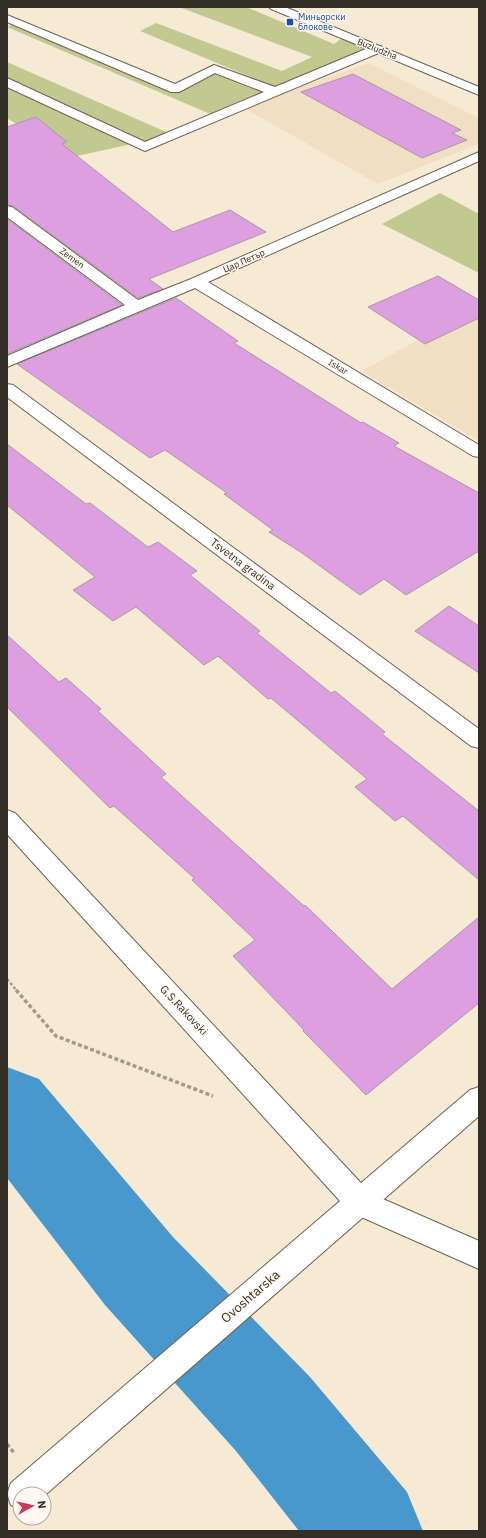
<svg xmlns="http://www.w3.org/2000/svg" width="486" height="1538" viewBox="0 0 486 1538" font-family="'IBM Plex Sans',sans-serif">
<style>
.built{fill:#f1dfc4}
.green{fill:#c1c991}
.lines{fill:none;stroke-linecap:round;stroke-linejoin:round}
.river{fill:#4998cd;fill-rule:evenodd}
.building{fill:#dd9fdf;stroke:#a898a9}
.service-casing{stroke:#6d6250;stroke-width:2}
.minor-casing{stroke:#6d6250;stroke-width:2}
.tertiary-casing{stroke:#6d6250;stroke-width:2}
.path-far1{stroke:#a49a8b;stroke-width:2.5;stroke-dasharray:3 2;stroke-linecap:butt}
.path{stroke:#a49a8b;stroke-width:3.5;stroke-dasharray:4 2.5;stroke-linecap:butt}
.service{fill:#fff;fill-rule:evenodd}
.minor{fill:#fff;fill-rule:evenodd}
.tertiary{fill:#fff;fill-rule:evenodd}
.transit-dot{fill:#1a4fb4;stroke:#fef8f0;stroke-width:1.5}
.labels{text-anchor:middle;stroke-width:3;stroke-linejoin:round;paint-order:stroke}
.far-transit-label{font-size:9px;fill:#164399;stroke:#fef8f0;text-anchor:start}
.far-street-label{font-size:9px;fill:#332e26;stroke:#fef8f0}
.street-label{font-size:11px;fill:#332e26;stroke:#fef8f0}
.near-street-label{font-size:13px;fill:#332e26;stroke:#fef8f0}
</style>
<rect width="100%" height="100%" fill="#f7ead5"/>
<g class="built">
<polygon points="369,63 479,118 479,144 378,184 242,107"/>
<polygon points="479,306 479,441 362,371"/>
</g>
<g class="green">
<polygon points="179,7 246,7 334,44 342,38 370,48 215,116 7,27 14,24 176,91 214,70 252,85 260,81 140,31 156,23 282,71 312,57"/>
<polygon points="7,62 173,135 68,158 7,118"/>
<polygon points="440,193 479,214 479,273 382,224"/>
</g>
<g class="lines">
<polygon class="river" points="7,1067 39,1079 173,1237 310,1377 407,1492 423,1531 299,1531 236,1451 105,1305 7,1178"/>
</g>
<g class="building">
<polygon points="353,74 461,130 452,133 467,140 422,158 301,92"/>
<polygon points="36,117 67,142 62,144 173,232 230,210 266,232 149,279 163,289 138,298 13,206 7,205 7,127"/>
<polygon points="7,219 122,305 7,354"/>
<polygon points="438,276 479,300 479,318 425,344 368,307"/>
<polygon points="176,298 238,341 234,343 361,423 363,422 399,443 394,446 479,493 479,551 406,595 384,579 360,595 302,553 269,532 273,530 224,494 227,493 165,450 150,458 17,364"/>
<polygon points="7,444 86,504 90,503 148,547 158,542 197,571 190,575 260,631 257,633 331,693 335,691 385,732 382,734 479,811 479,880 403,816 395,821 355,787 367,779 271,698 268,699 218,656 204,665 136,607 113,621 73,590 95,577 7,505"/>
<polygon points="449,606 479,626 479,673 415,631"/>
<polygon points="7,635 59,682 66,678 101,709 98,711 166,774 161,777 304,906 305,905 392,989 479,917 479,1003 366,1095 303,1031 304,1030 233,956 255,940 192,880 194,878 114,806 110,808 7,707"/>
</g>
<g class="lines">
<defs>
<g id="service">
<polygon points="7,15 175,84 214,65 275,87 373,46 381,46 383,49 381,52 145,151 7,87 7,78 145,142 264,92 215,73 179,92 171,92 7,22"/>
<polygon points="360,1189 479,1241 479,1269 350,1212 346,1202 350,1192"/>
</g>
<g id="minor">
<polygon points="479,152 479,161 208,282 479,445 479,457 473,456 195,288 7,367 7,356 125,305 7,217 7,206 12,207 138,300 191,279"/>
<polygon points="7,384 13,385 479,729 479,748 471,746 7,397"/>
<path d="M7,810L15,813L361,1183L470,1090L479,1087V1116L44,1496V1494H20V1509L11,1505C7,1496 7,1492 11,1483L340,1201L7,834Z"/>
</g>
<polygon id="tertiary" points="269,7 285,7 479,87 479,95 271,9"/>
</defs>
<use href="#service" class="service-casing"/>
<use href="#minor" class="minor-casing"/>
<use href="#tertiary" class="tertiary-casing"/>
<polyline class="path-far1" points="7,979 17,991"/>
<g class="path">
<polyline points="16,990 56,1036 213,1096"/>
<polyline points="7,1444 14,1453"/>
</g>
<use href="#service" class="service"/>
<use href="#minor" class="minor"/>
<use href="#tertiary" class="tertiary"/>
</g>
<rect class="transit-dot" x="286" y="18" width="8" height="8" rx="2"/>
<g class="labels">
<g class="far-transit-label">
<text x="298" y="20">Миньорски<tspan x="298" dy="10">блокове</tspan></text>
</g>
<g class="far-street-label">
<text transform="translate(377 49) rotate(22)" y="3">Buzludzha</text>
<text transform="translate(72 258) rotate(36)" y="3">Zemen</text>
<text transform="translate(244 261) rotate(-24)" y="3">Цар Петър</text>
<text transform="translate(338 367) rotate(31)" y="3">Iskar</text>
</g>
<g class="street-label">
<text transform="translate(243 564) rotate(37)" y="4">Tsvetna gradina</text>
<text transform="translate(184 1010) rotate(47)" y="4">G.S.Rakovski</text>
</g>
<g class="near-street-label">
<text transform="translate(250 1296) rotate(-41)" y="5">Ovoshtarska</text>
</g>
</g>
<rect width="486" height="1538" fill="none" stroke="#332e26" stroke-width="16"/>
<g transform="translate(32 1506) rotate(82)"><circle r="19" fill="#fef8f0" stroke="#ada79f"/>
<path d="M0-3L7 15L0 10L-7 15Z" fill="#c93959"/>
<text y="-6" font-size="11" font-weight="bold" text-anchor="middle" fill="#332e26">N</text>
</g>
</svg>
